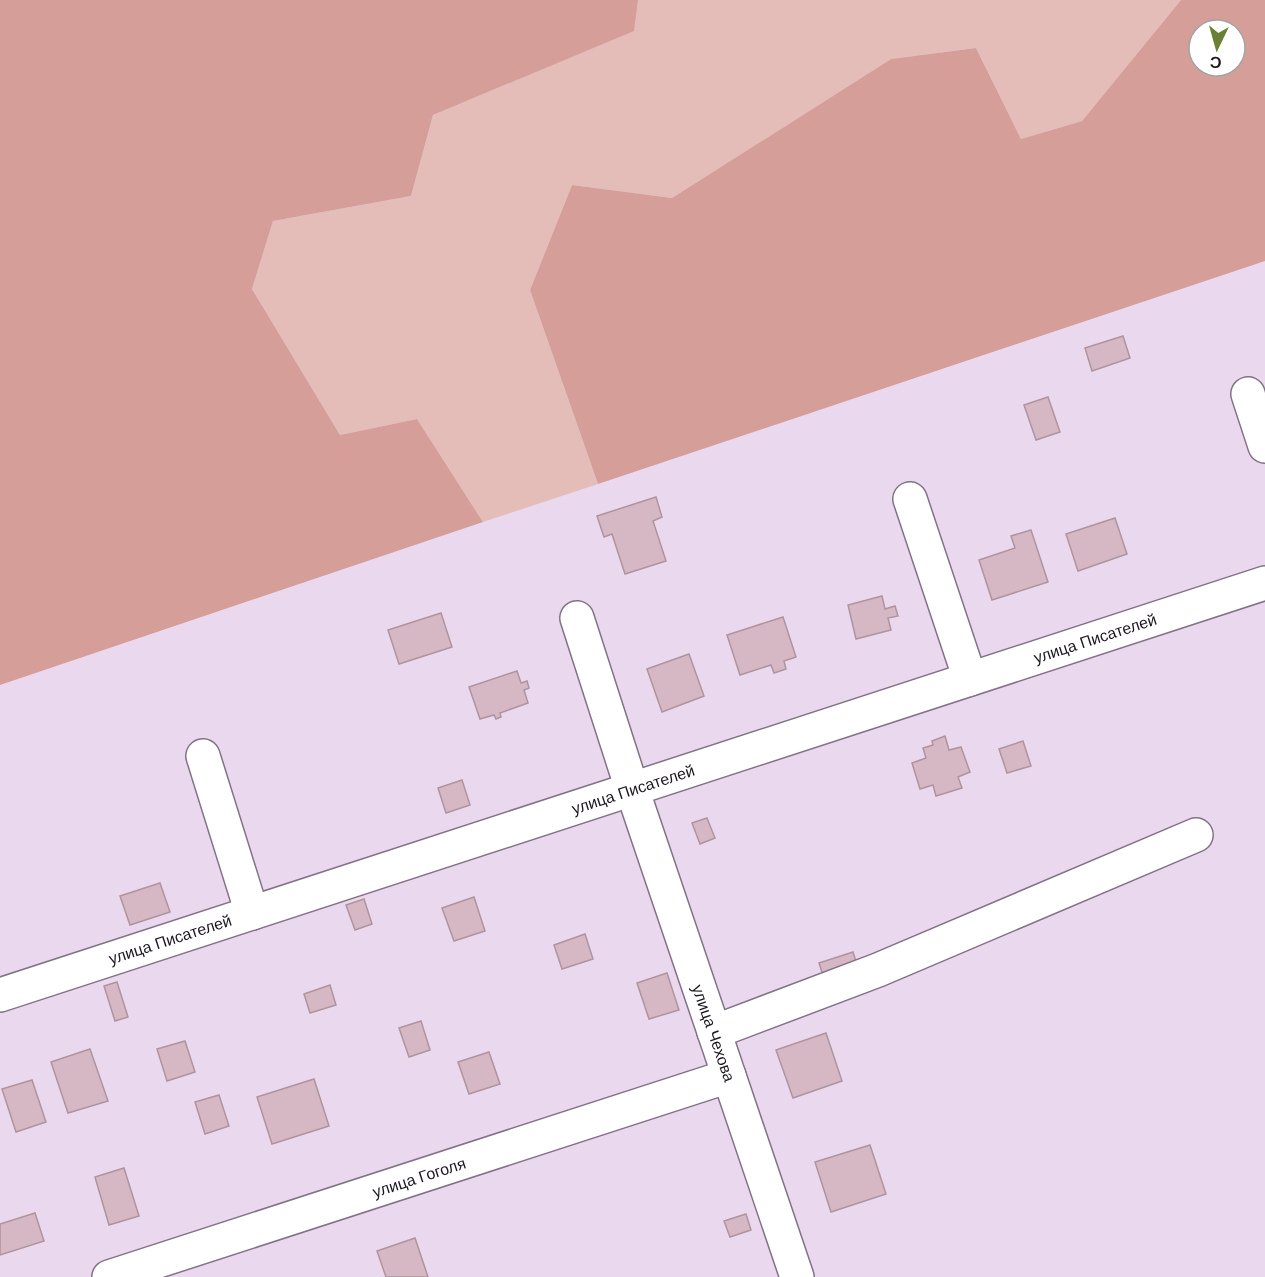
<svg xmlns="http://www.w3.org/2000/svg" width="1265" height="1277" viewBox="0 0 1265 1277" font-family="Arial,sans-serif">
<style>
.green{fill:#e4bdb9}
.forest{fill:#d59e99;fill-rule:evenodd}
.building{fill:#d5b8c3;stroke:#af949e;stroke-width:1.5}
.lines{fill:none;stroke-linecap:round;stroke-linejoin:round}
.minor-casing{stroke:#837287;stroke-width:36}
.minor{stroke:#fff;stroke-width:33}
.labels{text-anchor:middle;stroke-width:4.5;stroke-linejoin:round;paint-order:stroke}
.street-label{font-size:16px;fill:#1d171f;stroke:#fff}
</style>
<rect width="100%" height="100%" fill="#ead8ee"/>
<polygon class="green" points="638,0 1181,0 1082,121 1021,139 976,48 891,59 672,198 572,185 530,290 598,484 483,522 417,419 340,435 252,289 273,221 411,196 433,115 633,31"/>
<g class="forest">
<polygon points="0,0 638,0 634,31 433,115 411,196 273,221 252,289 340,435 417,419 483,522 0,685"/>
<path d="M1181,0H1265V261L598,484L530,290L572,185L672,198L891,59L976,48L1021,139L1082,121ZM1199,30H1235V66H1199Z"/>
</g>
<g class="building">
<polygon points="1123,336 1130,358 1092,371 1085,348"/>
<polygon points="1048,397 1060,432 1036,440 1024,405"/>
<polygon points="656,497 662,517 653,521 666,561 625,574 612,534 604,537 597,516"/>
<polygon points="1115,518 1127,554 1078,571 1066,534"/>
<polygon points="1031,530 1048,582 992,600 979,560 1015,548 1011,536"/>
<polygon points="882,596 885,609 895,606 898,616 888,618 891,630 856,639 848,605"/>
<polygon points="441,613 452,647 399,664 388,630"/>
<polygon points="783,617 796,657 784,661 786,669 774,673 771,665 740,675 727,635"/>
<polygon points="689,654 704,696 662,712 647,669"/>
<polygon points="517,671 521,683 527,681 529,688 524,690 528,703 500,713 501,717 496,719 494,715 480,719 469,687"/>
<polygon points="945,736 949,750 961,747 970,772 958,777 962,788 936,796 933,785 920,789 912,763 926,758 923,748 933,745 932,741"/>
<polygon points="1023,741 1031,766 1007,773 999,749"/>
<polygon points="462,780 470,805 446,813 438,788"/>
<polygon points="707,818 715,838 700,844 692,823"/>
<polygon points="160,883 170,912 130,925 120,896"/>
<polygon points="474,897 485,931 454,941 442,908"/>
<polygon points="364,899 372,924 355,930 346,905"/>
<polygon points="585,934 593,959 562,969 554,945"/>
<polygon points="853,952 860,974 826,985 819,963"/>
<polygon points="667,973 679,1010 649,1019 637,983"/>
<polygon points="117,982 128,1017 115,1021 104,986"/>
<polygon points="330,985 336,1005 310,1013 304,994"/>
<polygon points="421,1021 430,1050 409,1057 399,1028"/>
<polygon points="826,1033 842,1081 793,1098 776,1050"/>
<polygon points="185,1041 195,1072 167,1081 157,1049"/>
<polygon points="90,1049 108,1101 68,1113 51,1062"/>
<polygon points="489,1052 500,1084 469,1094 458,1062"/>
<polygon points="314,1079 329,1126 272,1144 257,1097"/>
<polygon points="32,1080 46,1122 16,1132 2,1089"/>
<polygon points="219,1095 229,1126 205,1134 195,1102"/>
<polygon points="870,1145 886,1194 831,1212 815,1162"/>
<polygon points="124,1168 139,1216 109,1225 95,1177"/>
<polygon points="35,1213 44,1241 0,1255 0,1224"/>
<polygon points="746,1214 751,1230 730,1237 724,1221"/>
<polygon points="415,1238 428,1277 386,1277 377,1251"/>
</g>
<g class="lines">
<defs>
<g id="minor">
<polyline points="1248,394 1265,446"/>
<polyline points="910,499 970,679"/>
<polyline points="577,618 632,789 797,1277"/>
<polyline points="203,756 252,913"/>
<polyline points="0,995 1265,583"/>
<polyline points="714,1032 878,970 1196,835"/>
<polyline points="109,1277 729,1076"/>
</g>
</defs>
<use href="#minor" class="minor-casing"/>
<use href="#minor" class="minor"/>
</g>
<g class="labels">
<g class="street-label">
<text transform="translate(1095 638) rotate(-18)" y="6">улица Писателей</text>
<text transform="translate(633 789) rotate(-18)" y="6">улица Писателей</text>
<text transform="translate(170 939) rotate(-18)" y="6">улица Писателей</text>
<text transform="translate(714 1033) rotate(71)" y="6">улица Чехова</text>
<text transform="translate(419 1177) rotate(-18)" y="6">улица Гоголя</text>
</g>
</g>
<g transform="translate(1217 48) rotate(185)"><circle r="28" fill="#ffffff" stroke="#a5a2a5" stroke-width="1.5"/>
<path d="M0-4.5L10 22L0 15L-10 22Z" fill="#6a8133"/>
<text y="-9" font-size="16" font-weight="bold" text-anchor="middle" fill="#1d171f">С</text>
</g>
</svg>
